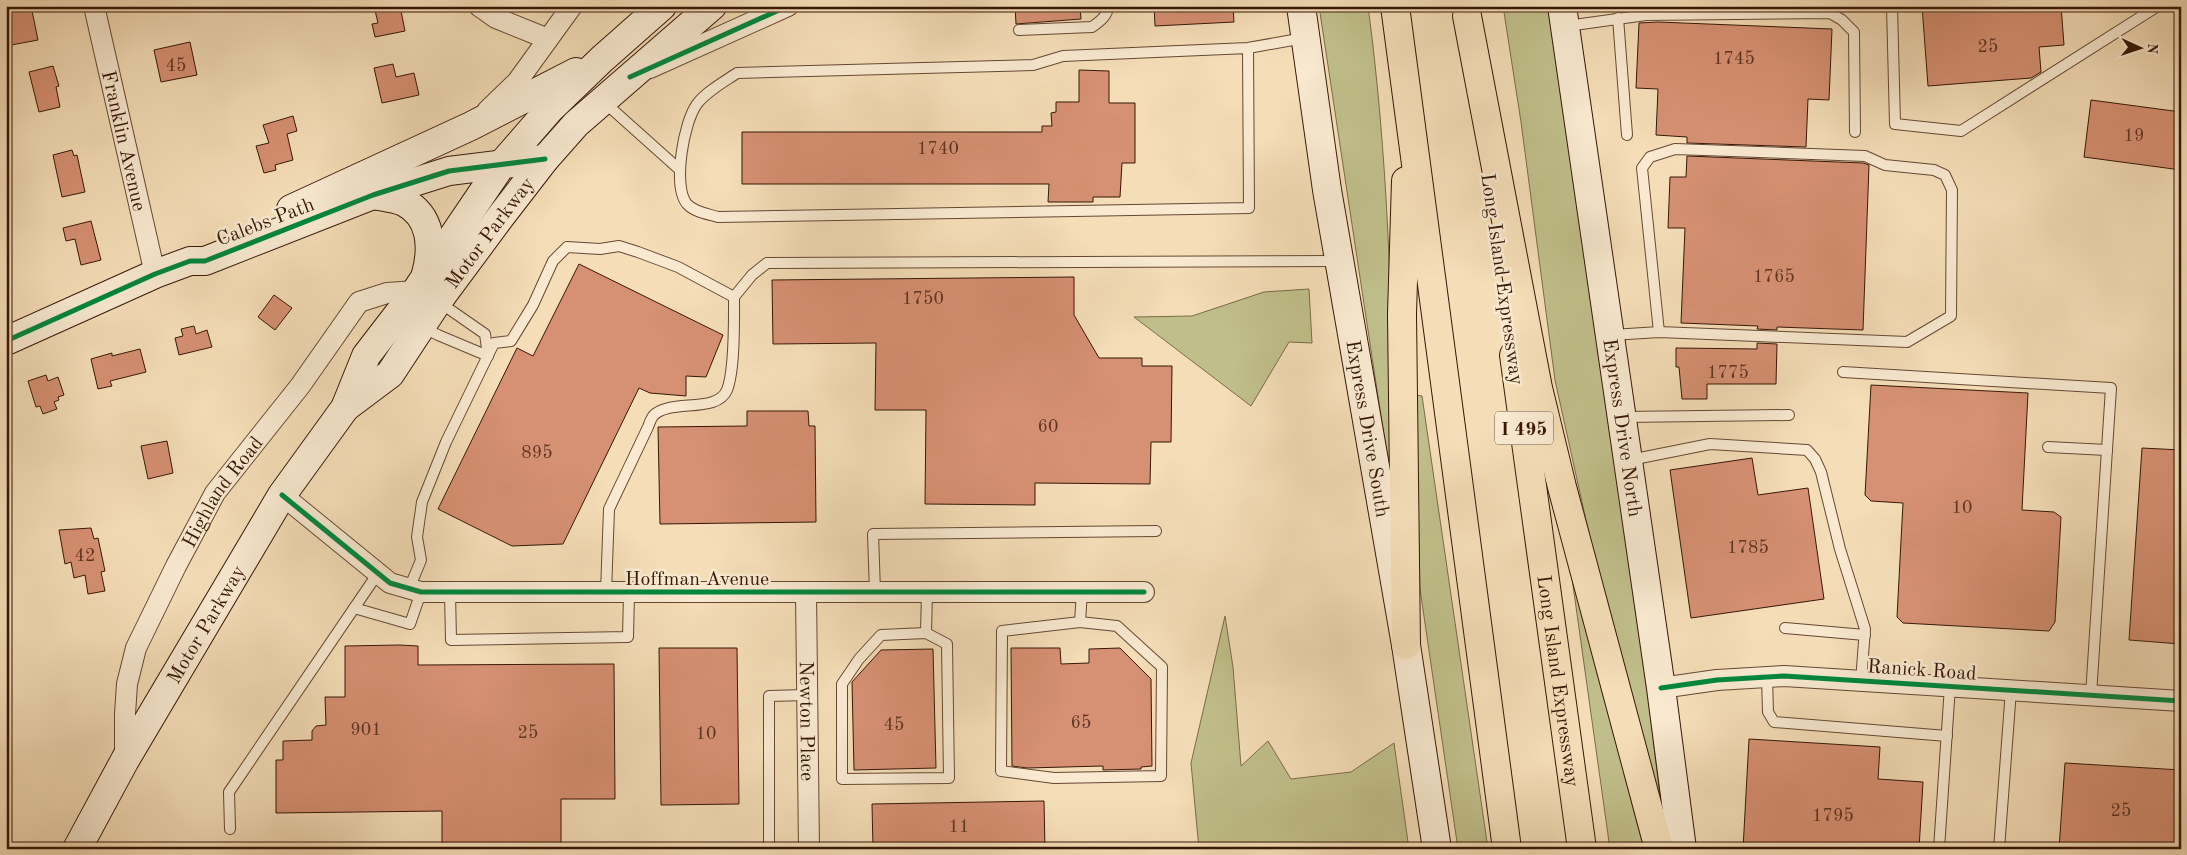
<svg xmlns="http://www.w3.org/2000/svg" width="2187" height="855" viewBox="0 0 2187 855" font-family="'Old Standard TT',serif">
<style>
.green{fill:#c0bf8b;stroke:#7c6b49}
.building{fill:#d69073;stroke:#371707}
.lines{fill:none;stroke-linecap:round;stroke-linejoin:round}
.lane-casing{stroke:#664833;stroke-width:12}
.street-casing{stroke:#664833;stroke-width:22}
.secondary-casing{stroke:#371707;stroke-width:30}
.highway-casing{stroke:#371707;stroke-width:30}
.lane{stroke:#f8e9d0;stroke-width:10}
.street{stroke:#f8e9d0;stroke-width:20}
.secondary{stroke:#f8e9d0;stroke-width:28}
.highway{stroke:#f4ddb7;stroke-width:28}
.cycleway-casing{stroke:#f8e9d0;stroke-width:8}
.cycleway{stroke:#00873e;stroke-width:5}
.labels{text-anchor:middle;stroke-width:5;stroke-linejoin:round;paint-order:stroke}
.number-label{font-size:18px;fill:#5f3522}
.shield{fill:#f8e9d0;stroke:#715643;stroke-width:1}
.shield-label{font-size:19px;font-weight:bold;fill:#371707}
.street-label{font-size:20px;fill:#371707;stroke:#f8e9d0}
</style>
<rect width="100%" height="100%" fill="#f4ddb7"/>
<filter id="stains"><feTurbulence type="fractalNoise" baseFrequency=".004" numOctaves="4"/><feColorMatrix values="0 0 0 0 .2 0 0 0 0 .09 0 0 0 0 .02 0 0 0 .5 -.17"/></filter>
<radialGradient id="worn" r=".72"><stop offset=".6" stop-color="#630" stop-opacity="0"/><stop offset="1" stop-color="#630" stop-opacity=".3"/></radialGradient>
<g class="green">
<path d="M1319,6H1368C1388,155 1392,306 1394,457L1387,456Z"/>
<polygon points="1503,6 1553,6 1635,586 1660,797 1654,798 1605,606 1555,380 1521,122"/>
<polygon points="1309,289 1312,343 1289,342 1251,406 1134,317 1192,316 1264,292"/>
<polygon points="1415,395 1422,396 1488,849 1458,849 1420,589"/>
<polygon points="1569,557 1646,849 1610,849"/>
<polygon points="1225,616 1233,667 1241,766 1268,741 1291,779 1351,772 1394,743 1409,849 1199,849 1191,763"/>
</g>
<g class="building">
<polygon points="14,6 31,6 38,40 6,46 6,8"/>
<polygon points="374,6 400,6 405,31 375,37 372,24 378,23"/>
<polygon points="1015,6 1080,6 1081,19 1016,24"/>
<polygon points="1154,6 1233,6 1234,22 1155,26"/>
<polygon points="1922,6 2061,6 2064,45 2039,47 2041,72 2031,78 1928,86"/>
<polygon points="1658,22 1832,29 1829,100 1808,99 1806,147 1687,143 1687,137 1656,135 1658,89 1636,88 1639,23"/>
<polygon points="190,42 197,75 161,82 154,50"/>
<polygon points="393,64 396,77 414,73 419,95 382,103 374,68"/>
<polygon points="53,66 59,86 56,87 60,107 39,112 29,72"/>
<polygon points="1079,70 1109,71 1109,103 1135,103 1135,163 1122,163 1120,197 1093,197 1093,202 1048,202 1049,184 742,184 742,132 1042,132 1042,126 1052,126 1051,113 1056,112 1056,102 1079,102"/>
<polygon points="2091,100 2181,112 2181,170 2084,157"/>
<polygon points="293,116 297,131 287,134 293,160 275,165 276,170 264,173 256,146 269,143 263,125"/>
<polygon points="72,150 74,156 77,155 85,192 62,197 53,155"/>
<polygon points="1687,156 1863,163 1869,165 1863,330 1777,327 1777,330 1757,329 1758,326 1681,323 1685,228 1668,228 1670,177 1686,177"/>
<polygon points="91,221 101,260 81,265 75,239 66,241 63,228"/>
<polygon points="579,264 723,335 706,377 686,376 686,396 650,393 639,388 563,544 512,546 438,509 517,348 533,356"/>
<polygon points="1074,277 1074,315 1099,358 1142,358 1142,366 1172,366 1171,442 1151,442 1150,484 1035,483 1035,505 925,504 926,410 875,410 876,343 773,344 772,280"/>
<polygon points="274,295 292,308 275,330 258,317"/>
<polygon points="194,326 196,334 207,330 212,347 179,355 175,338 183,336 181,329"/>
<polygon points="1757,343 1777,344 1776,384 1707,384 1707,399 1682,399 1679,367 1676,367 1676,348 1757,349"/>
<polygon points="140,349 146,372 110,381 112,386 98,389 91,359 112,353 112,356"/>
<polygon points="46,375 48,381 58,377 64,395 58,397 59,400 54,402 57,409 43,414 40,406 36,407 28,381"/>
<polygon points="1871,385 2028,393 2022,510 2054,512 2061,517 2055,622 2049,631 1903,623 1897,617 1903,503 1871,501 1865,495"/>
<polygon points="747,411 808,411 809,426 815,426 816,522 660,524 658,427 747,426"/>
<polygon points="167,441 173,473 148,479 141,446"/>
<polygon points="2142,448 2181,450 2181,644 2129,640"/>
<polygon points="1752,458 1758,495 1808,488 1824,599 1691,618 1670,470"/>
<polygon points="91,528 94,539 98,538 105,571 101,572 105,591 88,594 85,575 74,578 71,562 65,564 59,530"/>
<polygon points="400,645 418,646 418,665 614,664 615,799 561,799 561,849 442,849 442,811 276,813 276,760 283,760 283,741 312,740 312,731 316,726 326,725 325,697 345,697 345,646"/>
<polygon points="659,648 737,648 739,804 661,805"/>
<polygon points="1011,648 1060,648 1061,664 1089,663 1089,649 1120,648 1151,679 1152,766 1141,767 1141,769 1103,770 1103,766 1027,768 1012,766"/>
<polygon points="933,649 936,768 854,770 852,682 881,650"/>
<polygon points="1749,739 1880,747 1878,779 1923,782 1919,849 1743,849"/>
<polygon points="2065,763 2181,770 2181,849 2059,849"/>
<polygon points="1044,801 1045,849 873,849 872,804"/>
</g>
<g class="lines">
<defs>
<g id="lane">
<polyline points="1892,6 1895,124 1961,131 2158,6"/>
<polyline points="1618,18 1627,135"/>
<polyline points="1567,26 1646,15 1830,13 1842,20 1854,32 1855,132"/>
<path d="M1019,30L1092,27C1099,22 1108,16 1108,6"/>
<path d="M1248,48L1249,208L718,217C708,214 694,212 687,204C672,186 684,121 697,104C707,91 724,82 737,73L1033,65L1063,56L1248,48L1304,38"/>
<polyline points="604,102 680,170"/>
<polyline points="422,327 438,335 488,356 485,334 439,302"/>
<polyline points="1612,335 1659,332 1907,342 1951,316 1952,190 1945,175 1934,170 1885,165 1865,156 1675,149 1650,157 1642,168 1659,332"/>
<polyline points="1843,372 2111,388 2091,695"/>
<polyline points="1624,417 1789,415"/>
<polyline points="2048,447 2107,450"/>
<polyline points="1630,460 1710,444 1807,450 1815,459 1821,472 1840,549 1865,629 1861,681"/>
<polyline points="409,589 421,560 417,537 422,502 446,442 494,343 511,341 533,305 553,261 567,247 600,249 619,246 638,252 678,267 734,297"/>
<polyline points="450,592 451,640 628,637 629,593"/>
<path d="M606,592L609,509L648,427C649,424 651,419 653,416C669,398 717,414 727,390C735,370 734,320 734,297L752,275L767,263L1337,261"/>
<polyline points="875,592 873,534 1156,531"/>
<polyline points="354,608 410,624 421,592"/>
<polygon points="1080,622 1117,626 1162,667 1161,776 1054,778 1001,771 1002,631"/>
<polyline points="1080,622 1082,591"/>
<polyline points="1785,628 1865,635"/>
<polyline points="926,633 881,635 859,659 842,684 842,779 949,778 947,644 926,633 927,592"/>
<polyline points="1767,677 1768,712 1774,722 1947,736"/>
<polyline points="230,829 229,792 378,573"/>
<polyline points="769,849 769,696 807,695"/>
<polyline points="1939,849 1950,686"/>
<polyline points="1999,849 2011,690"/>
</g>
<g id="street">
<path id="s1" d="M94,6L155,274"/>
<polyline points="479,6 496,18 548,39"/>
<polyline points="650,68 788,6"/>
<polyline points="487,111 517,82 572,6"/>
<polyline points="282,495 390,583 421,592 1144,592"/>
<path id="s2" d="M806,593L809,849"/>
<polyline points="1661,688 1717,680 1784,676 2181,701"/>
<path id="s3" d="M125,760V714L127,684L136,648L176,566L215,493L300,386L359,302L387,293L416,291"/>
</g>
<g id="secondary">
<path id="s4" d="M1301,6L1327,190L1406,645L1437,849"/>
<path id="s5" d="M1562,6L1661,688L1682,849"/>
<path d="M373,195C383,197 395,198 404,202C432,216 433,248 426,274"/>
<polyline points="291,209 471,126 576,72"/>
<polyline points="6,341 155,274 190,261 205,261 373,195 449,171 545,159"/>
<path id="s6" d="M346,407L390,374L438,301L501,216L545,159L576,124L712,6"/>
<path id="s7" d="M77,849L125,760L282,495L345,408L366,356L416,291L502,164L549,110L602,59L662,6"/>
</g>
<g id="highway">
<polyline points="1395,6 1507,849"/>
<polyline points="1467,16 1538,388 1562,487 1659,849"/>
<path id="s8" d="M1514,355L1582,849"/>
<polyline points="1406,645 1402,314 1406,181"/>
</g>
</defs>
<use href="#lane" class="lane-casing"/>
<use href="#street" class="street-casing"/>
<use href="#secondary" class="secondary-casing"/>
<use href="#highway" class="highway-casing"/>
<use href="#lane" class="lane"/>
<use href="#street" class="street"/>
<use href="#secondary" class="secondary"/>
<use href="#highway" class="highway"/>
<defs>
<g id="cycleway">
<polyline points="630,77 788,6"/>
<polyline points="6,341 155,274 190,261 205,261 373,195 449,171 545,159"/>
<polyline points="282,495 390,583 421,592 1144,592"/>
<polyline points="1661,688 1717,680 1784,676 2181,701"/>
</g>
</defs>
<use href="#cycleway" class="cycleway-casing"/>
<use href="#cycleway" class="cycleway"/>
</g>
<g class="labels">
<g class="number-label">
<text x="1988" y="52">25</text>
<text x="1734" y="64">1745</text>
<text x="176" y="71">45</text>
<text x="2134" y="141">19</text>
<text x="938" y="154">1740</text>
<text x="1774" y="282">1765</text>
<text x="923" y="304">1750</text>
<text x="1728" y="378">1775</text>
<text x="1048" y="432">60</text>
<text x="537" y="458">895</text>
<text x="1962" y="513">10</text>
<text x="1748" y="553">1785</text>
<text x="85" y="561">42</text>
<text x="1081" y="728">65</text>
<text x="894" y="730">45</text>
<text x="366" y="735">901</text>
<text x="528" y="738">25</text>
<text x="706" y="739">10</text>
<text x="2121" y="816">25</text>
<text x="1833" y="821">1795</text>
<text x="959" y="832">11</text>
</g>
<rect class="shield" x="1495" y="411.5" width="58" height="33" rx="4"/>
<g class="shield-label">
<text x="1524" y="435">I 495</text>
</g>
<g class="street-label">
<text dy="7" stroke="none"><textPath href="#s1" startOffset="138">Franklin Avenue</textPath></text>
<text transform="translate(265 221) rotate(-21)" y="7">Calebs Path</text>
<text dy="7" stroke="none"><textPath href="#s6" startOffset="228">Motor Parkway</textPath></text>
<text transform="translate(1503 279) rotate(82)" y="7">Long Island Expressway</text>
<text dy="7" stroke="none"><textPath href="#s4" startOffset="428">Express Drive South</textPath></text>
<text dy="7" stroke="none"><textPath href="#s5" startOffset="426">Express Drive North</textPath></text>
<text dy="7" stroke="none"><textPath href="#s3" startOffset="292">Highland Road</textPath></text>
<text x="697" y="585">Hoffman Avenue</text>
<text dy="7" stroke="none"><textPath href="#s7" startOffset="259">Motor Parkway</textPath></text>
<text transform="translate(1922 669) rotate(4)" y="7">Ranick Road</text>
<text dy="7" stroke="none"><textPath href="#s8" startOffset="329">Long Island Expressway</textPath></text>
<text dy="7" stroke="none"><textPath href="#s2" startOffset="128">Newton Place</textPath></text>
</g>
</g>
<rect width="2187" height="855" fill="none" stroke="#f4ddb7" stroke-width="25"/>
<rect x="8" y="8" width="2172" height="840" fill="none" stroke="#371707" stroke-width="2.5"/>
<rect x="12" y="12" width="2162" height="830" fill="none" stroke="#371707"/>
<g transform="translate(2140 48) rotate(93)" stroke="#f8e9d0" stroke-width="4" paint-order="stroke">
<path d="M0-4L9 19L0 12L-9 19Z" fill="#371707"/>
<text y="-8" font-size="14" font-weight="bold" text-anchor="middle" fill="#371707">N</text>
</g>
<rect width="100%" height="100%" filter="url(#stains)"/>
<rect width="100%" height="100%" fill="url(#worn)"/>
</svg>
